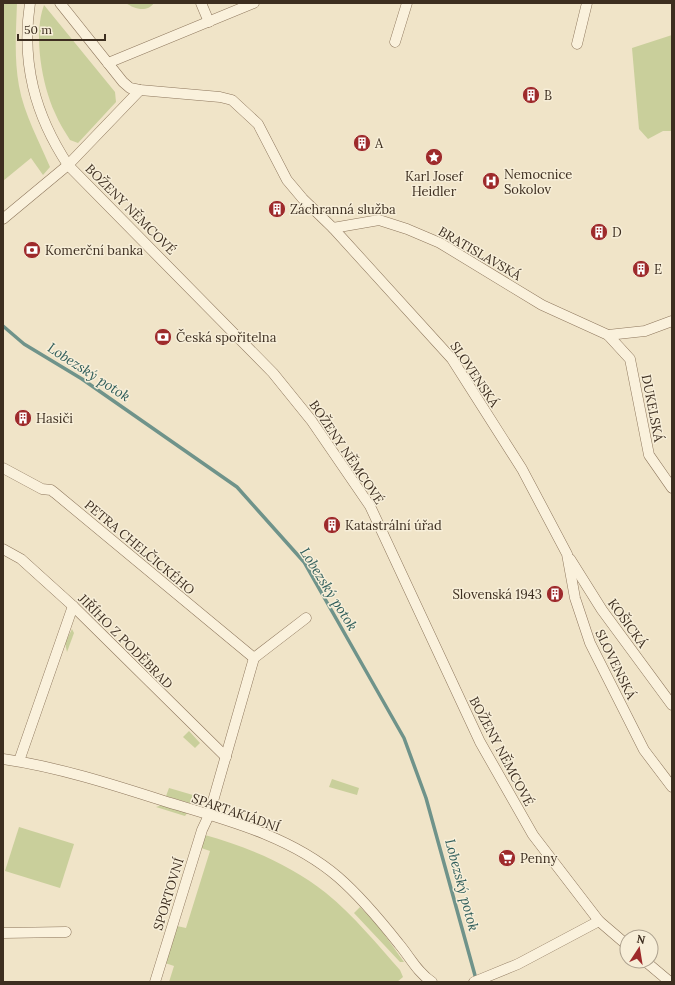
<svg xmlns="http://www.w3.org/2000/svg" width="675" height="985" viewBox="0 0 675 985" font-family="Lora,serif">
<style>
.green{fill:#c9cf9b}
.lines{fill:none;stroke-linecap:round;stroke-linejoin:round}
.stream{stroke:#6f938a;stroke-width:3.5}
.minor-casing{stroke:#8d765c;stroke-width:11}
.minor{stroke:#faf1dc;stroke-width:10}
.labels{text-anchor:middle;stroke-width:3;stroke-linejoin:round;paint-order:stroke}
.poi-label{font-size:13px;fill:#3d2e20;stroke:#f7eed8;text-anchor:start}
.street-label{font-size:13px;fill:#3d2e20;stroke:#f7eed8}
.water-label{font-size:14px;font-style:italic;fill:#2f5d5a;stroke:#f7eed8}
</style>
<rect width="100%" height="100%" fill="#f0e4c8"/>
<g class="green">
<path d="M3,3H17C16,31 14,59 19,86C24,114 39,141 50,167L43,175L31,158L3,181Z"/>
<path d="M126,3H154C147,13 134,9 126,3Z"/>
<path d="M44,5L115,92L116,102L78,143L70,140C65,132 59,123 55,113C42,85 33,34 44,5Z"/>
<polygon points="672,35 672,131 663,131 648,139 639,129 632,48"/>
<polygon points="72,629 74,633 67,652 65,643"/>
<polygon points="189,731 200,743 195,748 183,737"/>
<polygon points="332,779 359,788 357,795 329,787"/>
<polygon points="169,788 193,795 190,803 166,796"/>
<polygon points="162,805 187,813 185,816 156,807"/>
<polygon points="19,827 74,844 60,888 5,871"/>
<path d="M205,835C248,847 291,865 326,893C354,916 377,944 400,970L403,977L397,982H169L174,966L165,963L177,926L186,928L210,851L201,848Z"/>
<polygon points="360,907 379,927 404,962 400,962 354,913"/>
</g>
<g class="lines">
<polyline class="stream" points="3,326 24,344 82,379 237,487 304,562 404,738 426,798 476,979"/>
<defs>
<g id="minor">
<path d="M30,3C21,63 35,115 68,165L273,373L311,420L370,506L480,742L533,835L599,921L627,945"/>
<polyline points="60,3 123,82 130,88 140,90 220,97 232,100 258,124 287,180 303,199 333,228 452,359 522,469 567,554 575,598 590,643 644,750 672,787"/>
<polyline points="201,3 209,22"/>
<polyline points="395,42 407,3"/>
<polyline points="577,44 587,3"/>
<polyline points="108,63 254,3"/>
<polyline points="3,219 68,165 140,90"/>
<polyline points="333,228 379,220 407,229 440,243 542,305 608,335 630,359 649,455 672,488"/>
<polyline points="608,335 645,331 672,321"/>
<polyline points="3,468 42,489 51,490 55,493 254,658"/>
<polyline points="3,549 21,559 73,606 226,757"/>
<polyline points="570,559 602,610 672,705"/>
<path d="M3,759C58,767 111,784 164,801C223,819 289,835 338,877C360,896 380,920 399,944C410,957 417,972 432,982"/>
<polyline points="19,761 73,606"/>
<polyline points="3,933 66,932"/>
<polyline points="645,961 670,982"/>
<polyline points="155,982 202,830 209,815 254,658 306,618"/>
<polyline points="474,982 518,964 599,921"/>
</g>
</defs>
<use href="#minor" class="minor-casing"/>
<use href="#minor" class="minor"/>
</g>
<defs>
<symbol id="building-disc" viewBox="-11 -11 22 22"><circle r="9.5" fill="#9e2a2b" stroke="#f7eed8"/><path d="M-4-6H4V6H1V3H-1V6H-4ZM-2.5-4.3h1.7v1.8h-1.7ZM.8-4.3h1.7v1.8H.8ZM-2.5-1h1.7V.8h-1.7ZM.8-1h1.7V.8H.8Z" fill="#fff"/></symbol>
<symbol id="sight-disc" viewBox="-11 -11 22 22"><circle r="9.5" fill="#9e2a2b" stroke="#f7eed8"/><path d="M0-6L1.8-2.2L6-1.7L2.9 1.2L3.7 5.4L0 3.3L-3.7 5.4L-2.9 1.2L-6-1.7L-1.8-2.2Z" fill="#fff"/></symbol>
<symbol id="hospital-disc" viewBox="-11 -11 22 22"><circle r="9.5" fill="#9e2a2b" stroke="#f7eed8"/><path d="M-5-5h3v3.5h4V-5h3V5h-3V1.5h-4V5h-3Z" fill="#fff"/></symbol>
<symbol id="bank-disc" viewBox="-11 -11 22 22"><circle r="9.5" fill="#9e2a2b" stroke="#f7eed8"/><path d="M-6-4H6V4H-6ZM0-2.3a2.3 2.3 0 1 0 0 4.6a2.3 2.3 0 1 0 0-4.6Z" fill="#fff"/></symbol>
<symbol id="supermarket-disc" viewBox="-11 -11 22 22"><circle r="9.5" fill="#9e2a2b" stroke="#f7eed8"/><path d="M-6-5.5h2.5l.6 2H6L4.5 2H-2.5L-4.4-4H-6ZM-1.5 3.2a1.3 1.3 0 1 0 .1 0ZM3 3.2a1.3 1.3 0 1 0 .1 0Z" fill="#fff"/></symbol>
</defs>
<g fill-rule="evenodd">
<use href="#building-disc" x="521" y="85" width="20" height="20"/>
<use href="#building-disc" x="352" y="133" width="20" height="20"/>
<use href="#sight-disc" x="424" y="147" width="20" height="20"/>
<use href="#hospital-disc" x="481" y="171" width="20" height="20"/>
<use href="#building-disc" x="267" y="199" width="20" height="20"/>
<use href="#building-disc" x="589" y="222" width="20" height="20"/>
<use href="#bank-disc" x="22" y="240" width="20" height="20"/>
<use href="#building-disc" x="631" y="259" width="20" height="20"/>
<use href="#bank-disc" x="153" y="327" width="20" height="20"/>
<use href="#building-disc" x="13" y="408" width="20" height="20"/>
<use href="#building-disc" x="322" y="515" width="20" height="20"/>
<use href="#building-disc" x="545" y="584" width="20" height="20"/>
<use href="#supermarket-disc" x="497" y="848" width="20" height="20"/>
</g>
<g class="labels">
<g class="poi-label">
<text x="544" y="100">B</text>
<text x="375" y="148">A</text>
<text x="504" y="179">Nemocnice<tspan x="504" dy="15">Sokolov</tspan></text>
<text x="434" y="181" text-anchor="middle">Karl Josef<tspan x="434" dy="15">Heidler</tspan></text>
<text x="290" y="214">Záchranná služba</text>
<text x="612" y="237">D</text>
<text x="45" y="255">Komerční banka</text>
<text x="654" y="274">E</text>
<text x="176" y="342">Česká spořitelna</text>
<text x="36" y="423">Hasiči</text>
<text x="345" y="530">Katastrální úřad</text>
<text x="542" y="599" text-anchor="end">Slovenská 1943</text>
<text x="520" y="863">Penny</text>
</g>
<g class="street-label">
<text transform="translate(131 209) rotate(45)" y="5">BOŽENY NĚMCOVÉ</text>
<text transform="translate(480 253) rotate(30)" y="5">BRATISLAVSKÁ</text>
<text transform="translate(475 374) rotate(56)" y="5">SLOVENSKÁ</text>
<text transform="translate(653 408) rotate(79)" y="5">DUKELSKÁ</text>
<text transform="translate(347 452) rotate(56)" y="5">BOŽENY NĚMCOVÉ</text>
<text transform="translate(140 547) rotate(40)" y="5">PETRA CHELČICKÉHO</text>
<text transform="translate(628 623) rotate(54)" y="5">KOŠICKÁ</text>
<text transform="translate(126 641) rotate(45)" y="5">JIŘÍHO Z PODĚBRAD</text>
<text transform="translate(616 664) rotate(64)" y="5">SLOVENSKÁ</text>
<text transform="translate(502 751) rotate(62)" y="5">BOŽENY NĚMCOVÉ</text>
<text transform="translate(236 812) rotate(19)" y="5">SPARTAKIÁDNÍ</text>
<text transform="translate(168 894) rotate(-73)" y="5">SPORTOVNÍ</text>
</g>
<g class="water-label">
<text transform="translate(89 372) rotate(33)" y="5">Lobezský potok</text>
<text transform="translate(329 589) rotate(58)" y="5">Lobezský potok</text>
<text transform="translate(462 885) rotate(75)" y="5">Lobezský potok</text>
</g>
</g>
<rect width="675" height="985" fill="none" stroke="#3d2e20" stroke-width="8"/>
<g transform="translate(639 949) rotate(12)"><circle r="19" fill="#f7eed8" stroke="#ada18e"/>
<path d="M0-3L7 15L0 10L-7 15Z" fill="#9e2a2b"/>
<text y="-6" font-size="11" font-weight="bold" text-anchor="middle" fill="#3d2e20">N</text>
</g>
<path d="M18 34v6h87v-6" fill="none" stroke="#3d2e20" stroke-width="2"/>
<text x="24" y="34" font-size="12" fill="#3d2e20" stroke="#f7eed8" stroke-width="3" paint-order="stroke">50 m</text>
</svg>
